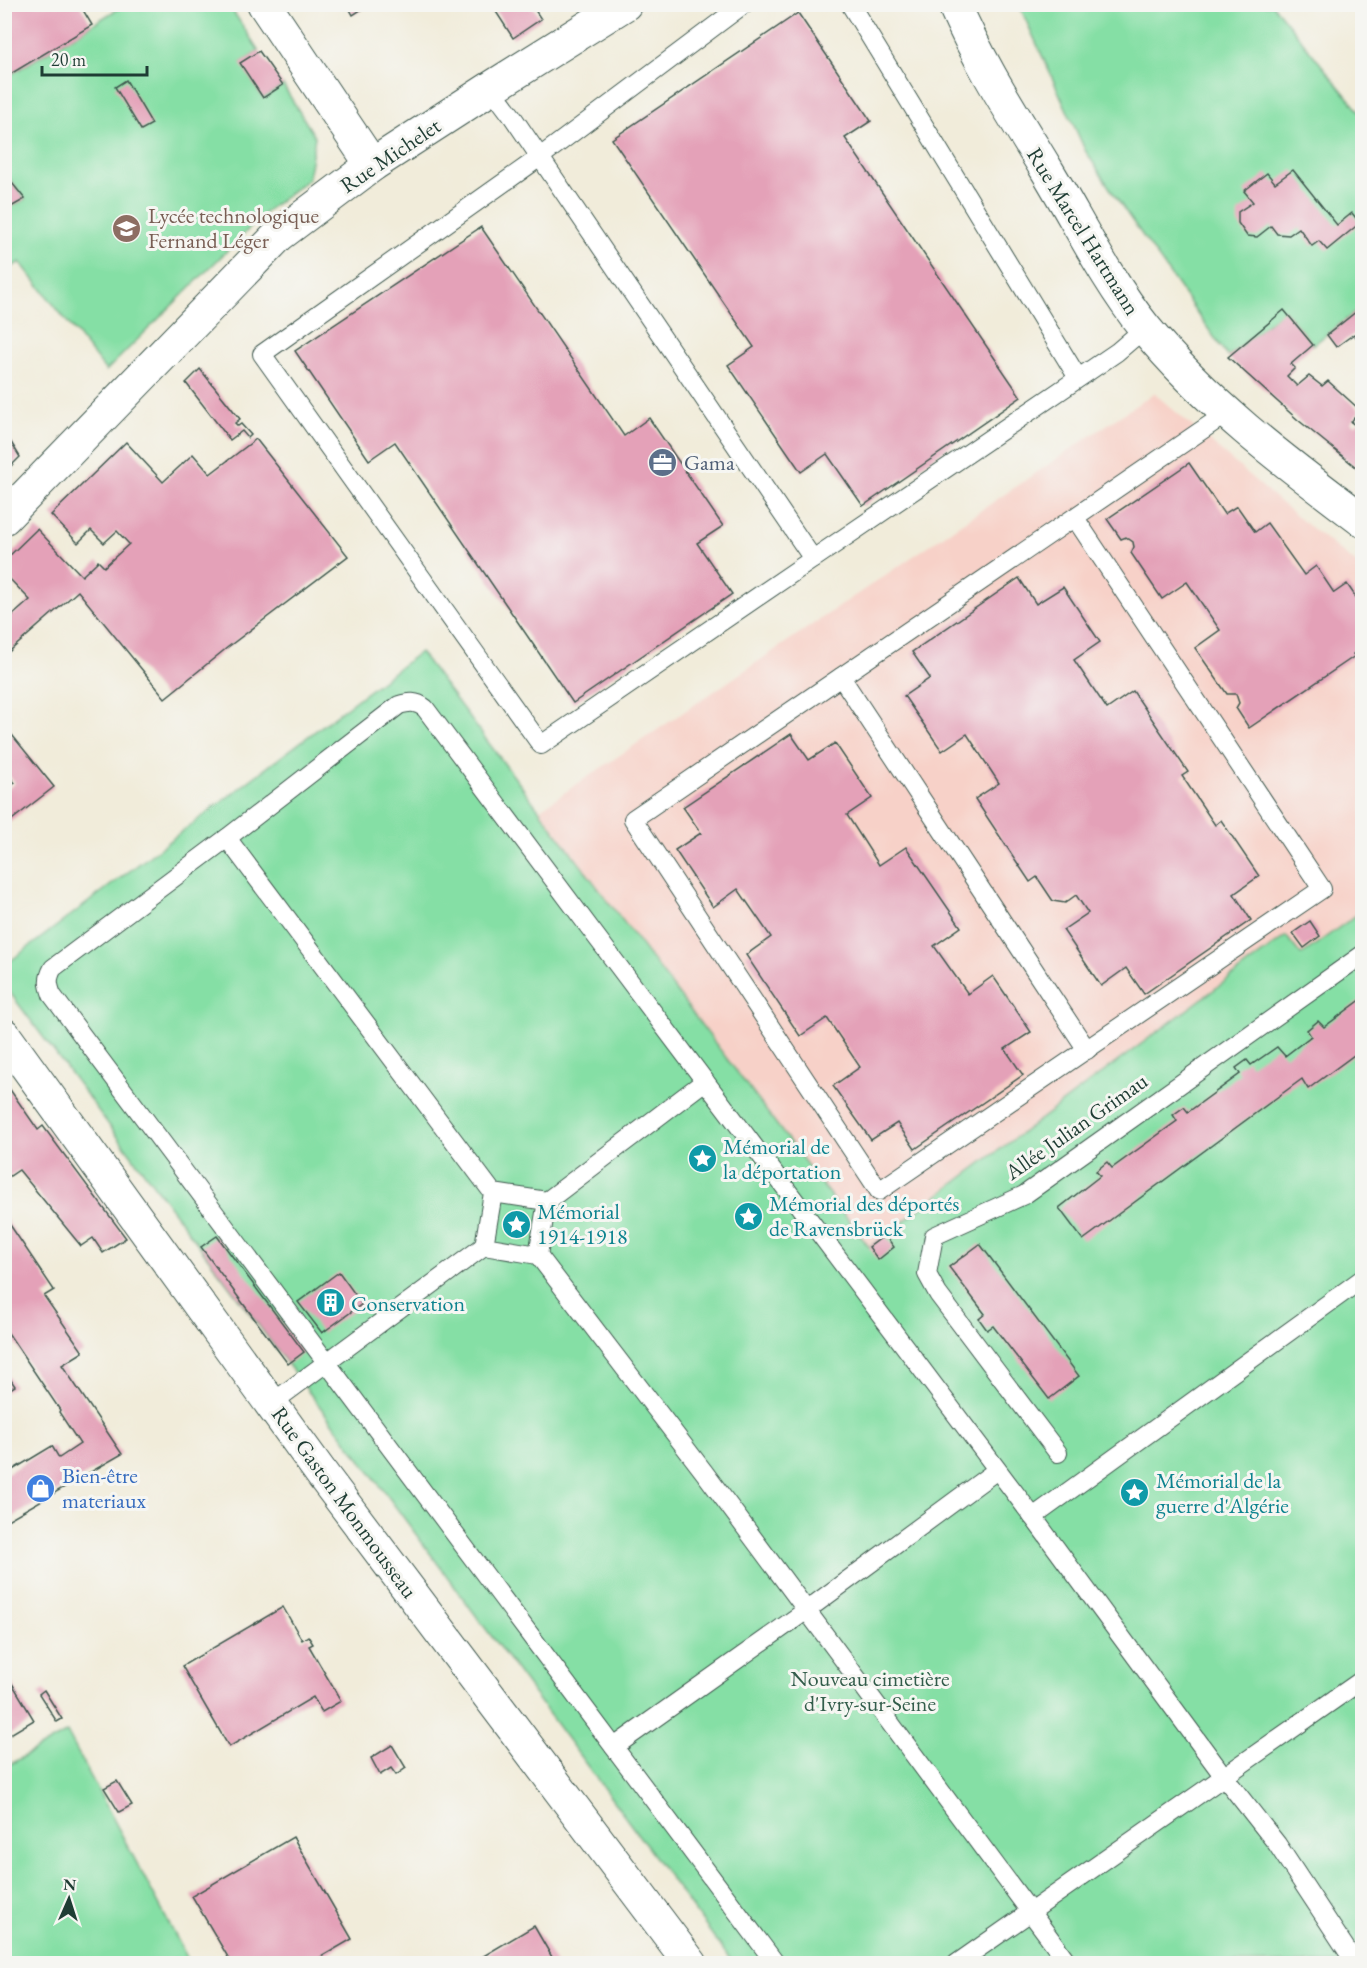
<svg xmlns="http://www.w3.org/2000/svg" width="1367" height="1968" viewBox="0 0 1367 1968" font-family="'EB Garamond',serif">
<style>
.built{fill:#f7d1c8}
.green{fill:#85dfa5;stroke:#528e6c;stroke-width:1.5}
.building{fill:#e4a1b8}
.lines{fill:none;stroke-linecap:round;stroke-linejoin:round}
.lane-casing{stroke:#3e574d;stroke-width:20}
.street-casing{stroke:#3e574d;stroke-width:35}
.secondary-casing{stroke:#3e574d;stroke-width:35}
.lane{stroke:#fff;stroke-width:18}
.street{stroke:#fff;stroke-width:33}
.secondary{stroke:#fff;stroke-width:33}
.labels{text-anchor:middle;stroke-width:6;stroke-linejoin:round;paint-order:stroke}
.street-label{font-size:22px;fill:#1f3d34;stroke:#f6f6f2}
.education-label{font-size:22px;fill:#785e54;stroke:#f6f6f2;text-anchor:start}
.service-label{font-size:22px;fill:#4e5e75;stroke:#f6f6f2;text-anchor:start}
.culture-label{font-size:22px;fill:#0d838f;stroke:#f6f6f2;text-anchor:start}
.shop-label{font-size:22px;fill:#366cbe;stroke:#f6f6f2;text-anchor:start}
.park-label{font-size:22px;fill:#335d4b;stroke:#f6f6f2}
</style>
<rect width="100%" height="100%" fill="#f6f6f2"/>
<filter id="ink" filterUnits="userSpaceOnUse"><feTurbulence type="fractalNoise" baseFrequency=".0167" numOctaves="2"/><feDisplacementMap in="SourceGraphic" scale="12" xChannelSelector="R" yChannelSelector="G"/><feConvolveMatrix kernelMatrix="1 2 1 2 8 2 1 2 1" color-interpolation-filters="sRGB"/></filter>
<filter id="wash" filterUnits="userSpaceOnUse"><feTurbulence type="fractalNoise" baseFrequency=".008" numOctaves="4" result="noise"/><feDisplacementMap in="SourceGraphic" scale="24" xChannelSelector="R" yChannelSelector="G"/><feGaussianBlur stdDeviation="1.35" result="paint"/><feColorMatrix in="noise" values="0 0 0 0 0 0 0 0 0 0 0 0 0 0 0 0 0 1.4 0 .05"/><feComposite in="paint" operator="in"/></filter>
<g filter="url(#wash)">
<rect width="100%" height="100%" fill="#f1ecda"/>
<polygon class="built" points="1154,393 1296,516 1362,568 1362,911 1301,956 1285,936 869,1247 539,810"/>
<g class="green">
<polygon points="124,5 229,5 259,51 241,63 263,98 283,85 315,137 308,179 268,210 106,371 20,262 5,271 4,211 25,199 5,173 5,78"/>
<polygon points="1019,5 1273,5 1362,115 1362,307 1313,345 1284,310 1228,357 1119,202 1086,152"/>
<polygon points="420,652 869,1247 1286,936 1301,955 1362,911 1362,1963 733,1963 361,1460 301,1382 5,986 5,965"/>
<polygon points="67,1732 190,1963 5,1963 5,1767"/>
</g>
<g id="blocks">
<g class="building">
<polygon points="347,4 370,4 353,15"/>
<polygon points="491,4 531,4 541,19 513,38"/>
<polygon points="4,5 80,5 92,25 4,78"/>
<polygon points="798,13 871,121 845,138 1021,397 863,506 827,454 801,472 728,365 754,347 612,139"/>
<polygon points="259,51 283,85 263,98 240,63"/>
<polygon points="126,80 152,124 141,130 115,87"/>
<polygon points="1293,170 1337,225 1352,213 1360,223 1327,250 1319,241 1312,246 1299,228 1289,235 1277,234 1271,226 1257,237 1247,236 1238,223 1238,212 1253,202 1244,191 1267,173 1275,183"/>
<polygon points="4,173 25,199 4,211"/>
<polygon points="481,227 624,436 649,418 723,526 697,543 732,594 573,703 395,442 369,460 295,351"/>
<polygon points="1362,307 1362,337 1358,340 1354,334 1336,347 1327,335"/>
<polygon points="1284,310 1313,345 1291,364 1295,368 1287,376 1297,386 1309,376 1322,386 1328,381 1360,410 1351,422 1355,425 1362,419 1362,472 1298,420 1228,357"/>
<polygon points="200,369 240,419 235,423 238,426 241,424 251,435 248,438 242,431 230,440 186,383"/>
<polygon points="4,431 20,457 4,473"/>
<polygon points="256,439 348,556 228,647 165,698 78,591 4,656 4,605 13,615 30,600 4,573 4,561 37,529 82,576 98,561 104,567 129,544 117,531 104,543 91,530 78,543 51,515 126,442 163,482 193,454 210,474"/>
<polygon points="1189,463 1224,514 1237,506 1255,532 1267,523 1304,575 1316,566 1334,593 1347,584 1362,606 1362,648 1353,654 1355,656 1249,728 1236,708 1239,703 1236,694 1227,694 1195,648 1220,630 1187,582 1162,599 1131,553 1134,547 1133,542 1126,537 1121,539 1107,519"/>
<polygon points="1019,578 1036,604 1063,587 1100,642 1074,660 1107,709 1133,691 1188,772 1182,776 1215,825 1221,820 1259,876 1234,894 1251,920 1144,994 1126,968 1101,986 1063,930 1088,913 1076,895 1065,903 1053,901 1037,877 1030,882 975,799 999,783 967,734 942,751 904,696 930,678 912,652"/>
<polygon points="4,725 54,787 4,826 4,792 15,783 4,770"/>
<polygon points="791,734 809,760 835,743 872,798 847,815 879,865 906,847 961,927 934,946 968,994 993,976 1031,1032 1005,1049 1023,1075 915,1149 897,1123 871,1140 833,1086 860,1067 827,1018 800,1036 746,955 771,937 738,889 713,907 675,850 701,833 683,807"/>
<polygon points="1310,921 1320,936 1304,948 1293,933"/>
<polygon points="1362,999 1362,1049 1308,1089 1302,1079 1083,1240 1059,1208 1100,1176 1096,1171 1107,1162 1112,1168 1177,1121 1173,1115 1184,1107 1188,1112 1240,1074 1236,1068 1247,1060 1251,1065 1277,1047 1285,1056 1311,1036 1307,1030 1318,1021 1324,1027"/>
<polygon points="4,1081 38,1130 43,1126 126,1238 103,1253 93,1238 81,1246 19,1170 4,1180"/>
<polygon points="4,1216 54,1290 44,1296 83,1352 62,1365 122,1454 4,1522 4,1475 52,1446 59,1458 80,1444 59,1412 60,1410 4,1327"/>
<polygon points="885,1235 894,1247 878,1260 869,1247"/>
<polygon points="217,1236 304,1352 288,1364 201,1247"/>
<polygon points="980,1244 1079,1376 1049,1399 993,1326 987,1330 979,1319 985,1314 949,1267"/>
<polygon points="339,1272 362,1304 322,1333 298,1302"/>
<polygon points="4,1370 15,1386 4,1393"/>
<polygon points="283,1607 302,1640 308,1636 313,1644 309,1646 341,1701 322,1712 313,1697 229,1747 182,1666"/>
<polygon points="4,1674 8,1681 10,1680 34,1720 4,1738"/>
<polygon points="44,1690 62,1719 57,1722 39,1694"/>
<polygon points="392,1745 406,1768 396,1775 391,1768 380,1775 371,1758"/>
<polygon points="117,1781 132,1805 119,1812 104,1788"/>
<polygon points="293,1837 352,1939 309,1964 232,1964 192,1896"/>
<polygon points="534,1926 556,1964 470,1964"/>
</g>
</g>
</g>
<g filter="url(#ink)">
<use href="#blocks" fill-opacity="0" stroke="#3e574d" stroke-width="1.5"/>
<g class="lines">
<defs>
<g id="lane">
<polyline points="744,4 540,157 262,354 541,745 813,559"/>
<polyline points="850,4 1078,378"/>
<polyline points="491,88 512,116 813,559 1117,352 1145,328"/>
<polyline points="1075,518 1322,889 879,1191 633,819 1227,413"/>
<polyline points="841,677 1087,1050"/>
<polyline points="227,838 493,1193 484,1246 538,1255 547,1201 493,1193"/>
<polyline points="547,1201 705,1081"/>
<polyline points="538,1255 704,1472 1069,1964"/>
<polyline points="272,1403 484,1246"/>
<polyline points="1058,1453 938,1294 927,1274 934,1236 1024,1195 1362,955"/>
<polyline points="1033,1517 1225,1778 1277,1844 1356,1964"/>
<polyline points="614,1747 807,1610 997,1470"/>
<path d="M776,1964L52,995C48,984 47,979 53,968L227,838L399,705C409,702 416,701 425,708C627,978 829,1247 1033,1517L1362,1279"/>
<polyline points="956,1964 1362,1680"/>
</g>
<g id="street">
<polyline points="264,4 372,165"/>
<polyline points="4,518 279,235 372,165 491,88 625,4"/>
<polyline points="4,1035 324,1477 691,1964"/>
</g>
<path id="secondary" d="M954,4C979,62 1012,113 1045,167C1078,221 1105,278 1145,328C1207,404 1285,462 1362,520"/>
</defs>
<use href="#lane" class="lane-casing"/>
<use href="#street" class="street-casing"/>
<use href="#secondary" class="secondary-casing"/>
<use href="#lane" class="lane"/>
<use href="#street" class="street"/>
<use href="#secondary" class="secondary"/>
</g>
</g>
<defs>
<symbol id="school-disc" viewBox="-11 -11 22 22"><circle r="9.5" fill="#8d6e63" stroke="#f6f6f2"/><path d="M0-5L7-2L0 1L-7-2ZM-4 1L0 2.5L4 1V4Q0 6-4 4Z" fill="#fff"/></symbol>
<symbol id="office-disc" viewBox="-11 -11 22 22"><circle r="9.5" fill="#5c6f8a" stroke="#f6f6f2"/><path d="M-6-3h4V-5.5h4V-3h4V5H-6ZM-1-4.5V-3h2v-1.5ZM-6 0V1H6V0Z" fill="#fff"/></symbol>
<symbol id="sight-disc" viewBox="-11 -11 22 22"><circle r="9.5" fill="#0f9aa8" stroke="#f6f6f2"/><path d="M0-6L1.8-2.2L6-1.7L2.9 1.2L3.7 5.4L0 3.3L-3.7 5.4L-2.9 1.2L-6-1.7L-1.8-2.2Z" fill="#fff"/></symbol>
<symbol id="building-disc" viewBox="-11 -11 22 22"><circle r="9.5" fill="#0f9aa8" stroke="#f6f6f2"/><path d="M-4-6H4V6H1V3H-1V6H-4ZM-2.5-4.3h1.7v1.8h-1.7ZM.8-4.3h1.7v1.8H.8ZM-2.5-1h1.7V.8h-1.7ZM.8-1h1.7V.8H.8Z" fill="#fff"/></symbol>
<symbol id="shop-disc" viewBox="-11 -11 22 22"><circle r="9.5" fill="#3f7fe0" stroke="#f6f6f2"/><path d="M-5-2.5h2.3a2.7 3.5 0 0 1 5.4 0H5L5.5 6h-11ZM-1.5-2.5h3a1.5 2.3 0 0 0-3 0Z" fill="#fff"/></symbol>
</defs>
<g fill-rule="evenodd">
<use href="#school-disc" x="110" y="212" width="33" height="33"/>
<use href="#office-disc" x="646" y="446" width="33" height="33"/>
<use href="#sight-disc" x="686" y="1142" width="33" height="33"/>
<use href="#sight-disc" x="732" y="1200" width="33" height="33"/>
<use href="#sight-disc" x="500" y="1208" width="33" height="33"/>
<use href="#building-disc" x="314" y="1286" width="33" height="33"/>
<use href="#shop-disc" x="24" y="1472" width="33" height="33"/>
<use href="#sight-disc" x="1118" y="1476" width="33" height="33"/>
</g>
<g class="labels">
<g class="street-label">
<text transform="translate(390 155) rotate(-34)" y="8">Rue Michelet</text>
<text transform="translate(1084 231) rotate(58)" y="8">Rue Marcel Hartmann</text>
<text transform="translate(1076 1126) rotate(-35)" y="8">Allée Julian Grimau</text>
<text transform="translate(345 1502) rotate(54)" y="8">Rue Gaston Monmousseau</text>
</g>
<g class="education-label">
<text x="148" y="223">Lycée technologique<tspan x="148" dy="25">Fernand Léger</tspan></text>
</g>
<g class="service-label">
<text x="684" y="470">Gama</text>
</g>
<g class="culture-label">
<text x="723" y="1154">Mémorial de<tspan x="723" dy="25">la déportation</tspan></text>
<text x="769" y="1211">Mémorial des déportés<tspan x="769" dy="25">de Ravensbrück</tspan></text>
<text x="537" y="1219">Mémorial<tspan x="537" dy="25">1914-1918</tspan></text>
<text x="351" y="1311">Conservation</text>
<text x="1156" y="1488">Mémorial de la<tspan x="1156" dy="25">guerre d'Algérie</tspan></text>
</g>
<g class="shop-label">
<text x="62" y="1483">Bien-être<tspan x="62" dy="25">materiaux</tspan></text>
</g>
<g class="park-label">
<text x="870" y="1686">Nouveau cimetière<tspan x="870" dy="25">d'Ivry-sur-Seine</tspan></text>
</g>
</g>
<rect width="1367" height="1968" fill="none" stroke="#f6f6f2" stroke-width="24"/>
<g transform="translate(69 1899) rotate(3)" stroke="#f6f6f2" stroke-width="4.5" paint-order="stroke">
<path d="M0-4.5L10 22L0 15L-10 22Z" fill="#1f3d34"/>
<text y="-9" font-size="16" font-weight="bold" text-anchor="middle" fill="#1f3d34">N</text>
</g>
<path d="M42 66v9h105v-9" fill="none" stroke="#1f3d34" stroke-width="3"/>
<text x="51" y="66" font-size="18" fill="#1f3d34" stroke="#f6f6f2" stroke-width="4.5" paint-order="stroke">20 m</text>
</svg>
